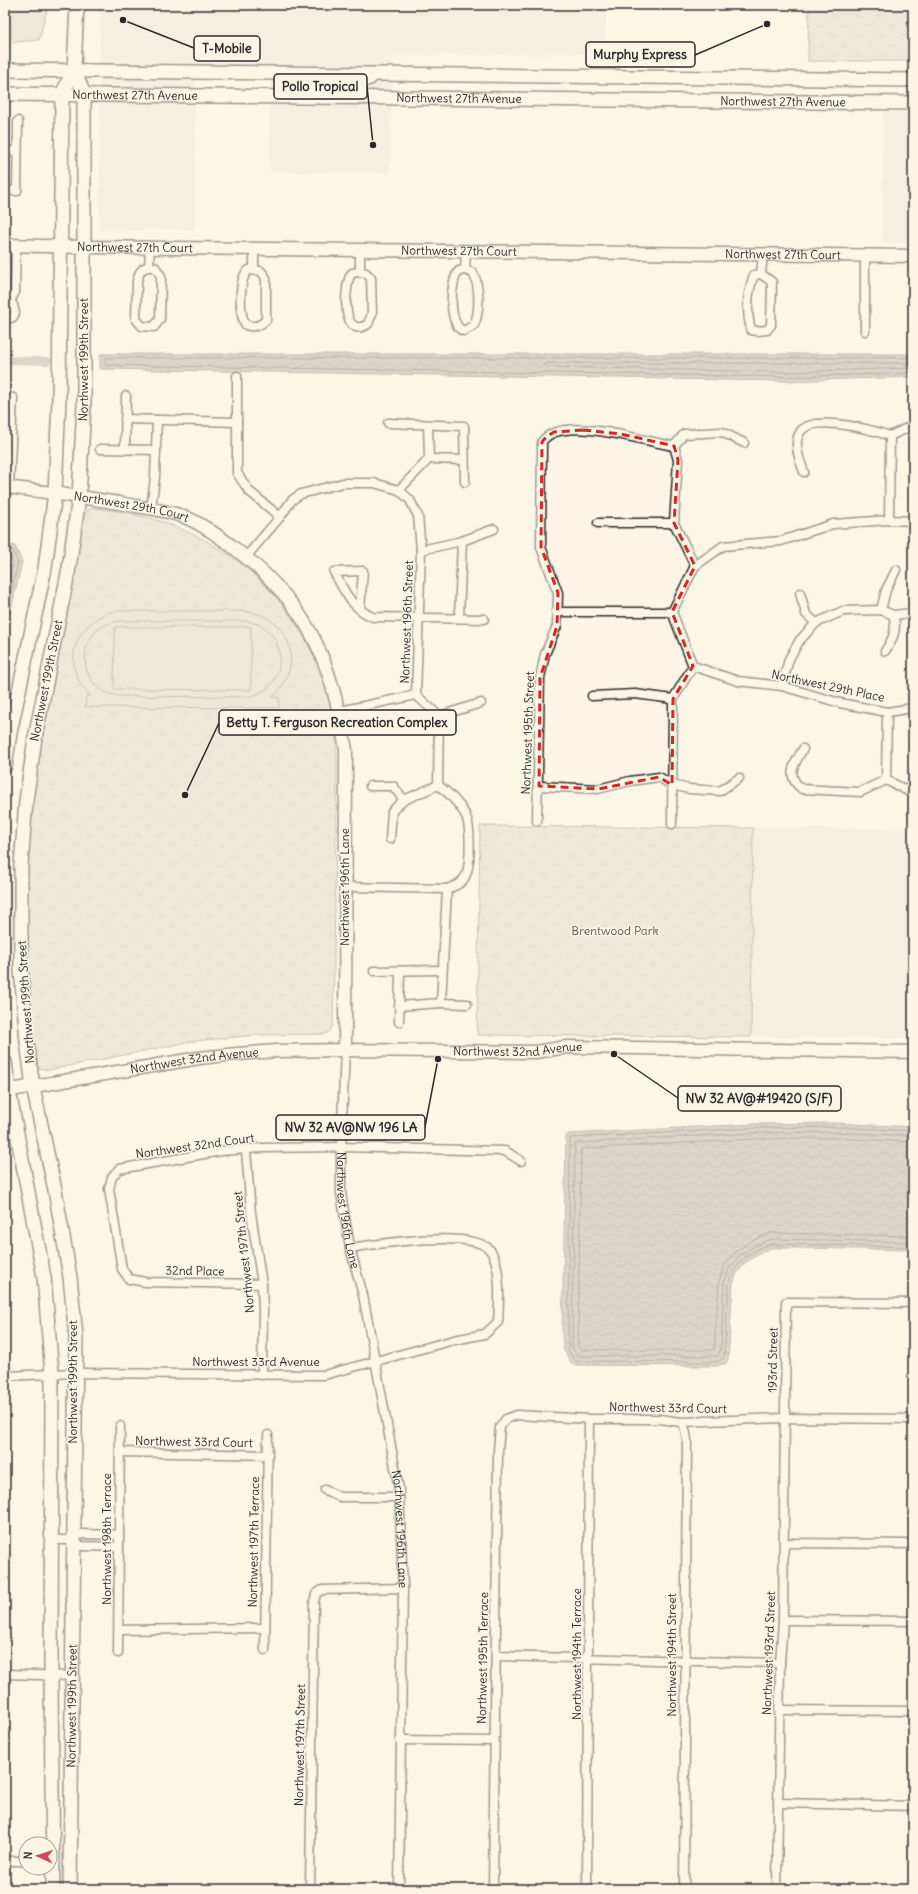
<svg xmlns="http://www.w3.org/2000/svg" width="918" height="1894" viewBox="0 0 918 1894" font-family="Delius,sans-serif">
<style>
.built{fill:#ece6d7}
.grass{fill:url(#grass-tufts);stroke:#84827a}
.pitch{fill:#ded8ca;stroke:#84827a;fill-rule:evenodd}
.water{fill:url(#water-waves);stroke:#7d7b74}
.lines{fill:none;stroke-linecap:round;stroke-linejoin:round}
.shore{stroke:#62605c;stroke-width:1}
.canal{stroke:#b4b0a5;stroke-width:8}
.street-casing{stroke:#2b2b2b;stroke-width:11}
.secondary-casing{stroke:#2b2b2b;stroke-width:15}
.primary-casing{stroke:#2b2b2b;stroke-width:16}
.street{stroke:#fcf5e5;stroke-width:8}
.secondary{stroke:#fcf5e5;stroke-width:12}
.primary{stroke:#fcf5e5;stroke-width:13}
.marked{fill:none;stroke:#d62828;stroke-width:3;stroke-dasharray:8 5;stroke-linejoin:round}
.labels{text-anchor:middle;stroke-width:3.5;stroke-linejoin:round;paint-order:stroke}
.street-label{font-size:12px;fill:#2b2b2b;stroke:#fcf5e5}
.park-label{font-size:12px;fill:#585653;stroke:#fcf5e5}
.leader{fill:none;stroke:#2b2b2b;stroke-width:1.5}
.callout-dot{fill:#2b2b2b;stroke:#fcf5e5;stroke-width:1.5}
.callout{fill:#fcf5e5;stroke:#2b2b2b;stroke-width:1.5}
.callout-label{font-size:13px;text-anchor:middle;font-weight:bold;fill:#2b2b2b}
</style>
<defs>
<pattern id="grass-tufts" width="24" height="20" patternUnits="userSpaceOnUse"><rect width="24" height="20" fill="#ded8ca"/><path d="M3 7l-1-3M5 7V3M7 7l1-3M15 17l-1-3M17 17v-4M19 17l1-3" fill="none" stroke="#bfbaae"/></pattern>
<pattern id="water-waves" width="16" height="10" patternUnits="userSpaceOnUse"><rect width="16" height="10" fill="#b4b0a5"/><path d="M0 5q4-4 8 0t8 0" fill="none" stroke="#938f87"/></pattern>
</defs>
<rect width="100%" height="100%" fill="#fcf5e5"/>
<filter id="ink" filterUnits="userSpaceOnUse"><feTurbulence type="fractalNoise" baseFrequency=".025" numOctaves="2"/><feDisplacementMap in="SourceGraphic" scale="8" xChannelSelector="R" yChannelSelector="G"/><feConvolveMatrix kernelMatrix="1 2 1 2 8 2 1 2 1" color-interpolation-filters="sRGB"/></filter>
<g filter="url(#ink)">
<g class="built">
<polygon points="100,5 606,5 605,53 393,56 390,173 270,172 270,66 195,65 195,229 99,231"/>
<polygon points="883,112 913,112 913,243 882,243"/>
<polygon points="753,828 913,829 913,1038 751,1037"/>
</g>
<g class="grass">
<polygon points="809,5 913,5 913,61 808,61"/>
<path d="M92,508C192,516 273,568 316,660C331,692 336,730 337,766L333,1025L330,1031L325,1034L257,1035L194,1041L49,1070L39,1068L36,1063C26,966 23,868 36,771C47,685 70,601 84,515L88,510Z"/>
<polygon points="480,826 753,828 751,1037 477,1035"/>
</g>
<g class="pitch">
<polygon points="5,5 48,5 39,40 5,43"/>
<path d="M114,611H242C291,615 306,664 273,697L279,698V708L85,707L86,696H91C88,692 83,688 81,684C62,653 82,619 114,611ZM119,621H247C252,623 258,623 262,626C283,639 286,670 268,688C263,692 255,695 248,697L117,696C109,694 101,691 95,685C80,668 82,640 101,627C107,624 113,622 119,621Z"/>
<polygon points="115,627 251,627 251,690 114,689"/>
</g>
<g class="water">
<polygon points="100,354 913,354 913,377 784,381 100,369"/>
<polygon points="5,544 15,546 22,562 5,636"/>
<polygon points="834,1123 913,1127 913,1250 796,1248 770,1248 759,1254 745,1263 737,1273 733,1284 728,1360 726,1363 717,1366 573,1365 564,1351 562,1335 566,1136 568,1134 753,1124"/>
</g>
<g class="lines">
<g class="shore">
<polyline points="913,358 106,358 104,360 106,365 784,377 913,373"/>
<polyline points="913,363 547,363 545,365 547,367 784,372 913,368"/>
<polyline points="5,548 13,550 18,563 5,618"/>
<polyline points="5,553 9,554 13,563 5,596"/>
<path d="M913,1131L834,1127L753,1128L570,1138L568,1350L575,1361L717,1362L724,1358L729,1283C735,1263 750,1250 770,1244L913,1247"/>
<polyline points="913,1136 834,1132 753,1133 575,1143 572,1348 578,1356 718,1356 721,1348 724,1283 729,1269 739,1256 755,1246 770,1239 913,1242"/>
<polyline points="913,1142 834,1138 753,1139 581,1149 578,1346 581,1350 714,1350 719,1282 723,1268 735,1252 751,1241 770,1233 913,1236"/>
</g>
<polyline class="canal" points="5,360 47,361"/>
<defs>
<g id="street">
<polyline points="5,151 17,151"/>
<polyline points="5,190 17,191 18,121"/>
<polyline points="254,248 254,270"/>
<polyline points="149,267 155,267 161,276 160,319 154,327 142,326 136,319 137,281 140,272 144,268 149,267 150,248"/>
<path d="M249,270L261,271L266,278V320C260,326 254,328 246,325C239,317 238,276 249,270Z"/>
<path d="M465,270L473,273C480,286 480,312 474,325L464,331C448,327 449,281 459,271Z"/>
<polyline points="465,270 466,251"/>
<path d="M360,272L366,273L371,278L372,314L368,324C340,342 344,281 352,273Z"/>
<polyline points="360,272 360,250"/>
<path d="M761,274L754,275C747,293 746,311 751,330L757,331L767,330L771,325L772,282L761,274L763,254"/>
<polyline points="10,302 15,292 16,245"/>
<polyline points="5,320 13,317 15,313 13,305 7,301"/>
<polyline points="865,331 865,255"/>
<polyline points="237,376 237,473 249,491 280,517"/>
<polyline points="5,397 13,398 9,488"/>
<polyline points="125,419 237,422"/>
<polyline points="388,423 464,426 465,482"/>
<polyline points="674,446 684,434 722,432 744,443"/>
<polyline points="100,449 156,450"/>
<polyline points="125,449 126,396"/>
<polyline points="429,459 464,460"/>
<path d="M804,472C800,461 792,442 801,431C813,414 873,430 890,436L907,428H913"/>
<polyline points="399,490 429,459 428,425"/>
<polyline points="151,509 155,477 157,420"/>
<polyline points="889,520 890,436"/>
<polyline points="598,523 674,523"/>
<polyline points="421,550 462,541 494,529"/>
<path d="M246,557L280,517L292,500L301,494L343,483H374L399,490L410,500L418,516L421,550L416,695L439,716L438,785C449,793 458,802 465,814C471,825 472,870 463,880C459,885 453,887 447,889L346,887"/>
<polyline points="695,566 723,546 781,541 833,524 889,520 913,521"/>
<polyline points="800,593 806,614 816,623"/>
<path d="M360,610L363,571L334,572C345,592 351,608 373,617L484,619"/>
<polyline points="881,610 886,590 896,570"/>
<polyline points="556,612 672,612"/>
<polyline points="459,618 462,541"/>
<path d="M885,651C893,640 898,628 893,615"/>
<polyline points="693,666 738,681 782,686 840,703 887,712 913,708"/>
<polyline points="782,686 789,659 800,640 816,623 843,611 881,610 893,615 913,613"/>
<polyline points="592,696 635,694 673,699"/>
<polyline points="340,711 416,695"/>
<polyline points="439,716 481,703"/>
<path d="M803,749C794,764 785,776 802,789L860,792L886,780L908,791L913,792"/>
<polyline points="886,780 887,712"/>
<polyline points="370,786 393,786 404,800"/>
<polyline points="539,786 598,789 630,781 659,777 672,785 689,789 720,791 739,778"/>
<path d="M537,821L540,678L545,654L557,626L558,593L541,547L542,442C560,413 646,442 674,446"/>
<polyline points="672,824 673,699 693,666 672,612 695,566 674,523 678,460 674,446"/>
<polyline points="390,839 392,811 404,800 438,785"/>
<polyline points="374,971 442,970"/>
<polyline points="441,1003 467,1004"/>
<polyline points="399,1006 441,1003 447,889"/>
<polyline points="399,1022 400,971"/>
<path id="s1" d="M345,1050L341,1147V1193L350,1248L363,1295L399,1489L403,1588L399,1889"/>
<polyline points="246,1150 251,1213 262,1284 263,1310 262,1375"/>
<polyline points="262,1284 145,1282 129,1279 122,1269 109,1189 112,1177 119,1169 221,1151 262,1148 341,1147 505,1151 521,1161"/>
<path d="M5,1376L75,1373L324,1375L454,1340L485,1334L498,1322C499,1304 502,1265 490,1250C474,1229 376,1244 350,1248"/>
<polyline points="681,1422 685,1429 687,1440 684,1889"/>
<polyline points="120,1452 268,1455"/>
<polyline points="325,1490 340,1497 399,1497"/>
<polyline points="51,1540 73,1540 81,1546 119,1547"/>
<polyline points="73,1540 81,1534 119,1535"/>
<polyline points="784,1543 913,1544"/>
<polyline points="783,1620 913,1621"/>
<polyline points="119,1630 265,1628"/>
<polyline points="265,1650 268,1435"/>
<polyline points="118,1653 120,1426"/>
<polyline points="496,1656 780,1663"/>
<polyline points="5,1674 72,1676"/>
<polyline points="779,1710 913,1711"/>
<polyline points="400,1740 494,1741"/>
<polyline points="778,1803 913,1806"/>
<polyline points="5,1861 26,1861"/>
<polyline points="310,1889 314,1602 316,1594 322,1590 403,1588"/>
<polyline points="493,1889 498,1451 500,1427 506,1419 517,1415 589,1419 660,1419 681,1422 784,1418 913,1419"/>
<polyline points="587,1889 589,1419"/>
<polyline points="777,1889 780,1663 783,1620 786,1302 913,1303"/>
</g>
<g id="secondary">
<path id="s2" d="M5,245L84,247L913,256"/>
<path id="s3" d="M5,487C43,491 81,497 119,503C139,507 160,509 179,515C198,521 223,539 238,551C310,607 332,662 346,750L345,1050"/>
<path id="s4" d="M5,1091L199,1058L237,1054L277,1051L345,1050L535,1052L567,1047L913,1052"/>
</g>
<g id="primary">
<polyline points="5,70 913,80"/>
<path id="s5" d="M5,94L913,103"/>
<path d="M339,97C346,84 357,82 370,78"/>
<polyline points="5,766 10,733 45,568 55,493 59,399 62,94 74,70 77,5"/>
<polyline points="5,1062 9,1091 44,1277 52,1374 51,1675 53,1889"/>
<path id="s6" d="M70,1889L76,1336L70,1277L55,1190L33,1087L27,1042L21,970V865L26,801L35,738L69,568L79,497L84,404V94L74,70"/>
</g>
</defs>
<use href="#street" class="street-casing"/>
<use href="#secondary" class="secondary-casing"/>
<use href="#primary" class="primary-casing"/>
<use href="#street" class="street"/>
<use href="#secondary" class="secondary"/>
<use href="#primary" class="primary"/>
</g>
</g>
<path d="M0 0H918V1894H0ZM583,430L621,434L674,446L678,460L674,523L695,566L672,612L693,666L673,699L672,785L659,777L598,789L539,786L540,678L557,626L558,593L541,547L542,442L546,437L554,432Z" fill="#fcf5e5" fill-opacity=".55" fill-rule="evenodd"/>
<path class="marked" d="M583,430L621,434L674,446L678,460L674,523L695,566L672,612L693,666L673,699L672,785L659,777L598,789L539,786L540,678L557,626L558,593L541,547L542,442L546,437L554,432Z"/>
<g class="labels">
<g class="street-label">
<text dy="4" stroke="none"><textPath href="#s5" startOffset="130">Northwest 27th Avenue</textPath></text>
<text dy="4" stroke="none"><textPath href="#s5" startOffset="454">Northwest 27th Avenue</textPath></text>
<text dy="4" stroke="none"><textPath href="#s5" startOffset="778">Northwest 27th Avenue</textPath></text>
<text dy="4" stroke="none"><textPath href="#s2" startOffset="130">Northwest 27th Court</textPath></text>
<text dy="4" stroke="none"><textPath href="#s2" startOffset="454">Northwest 27th Court</textPath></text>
<text dy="4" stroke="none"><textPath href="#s2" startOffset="778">Northwest 27th Court</textPath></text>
<text dy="4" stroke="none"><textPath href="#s6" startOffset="1539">Northwest 199th Street</textPath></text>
<text dy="4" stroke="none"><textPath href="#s3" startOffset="128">Northwest 29th Court</textPath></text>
<text transform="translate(407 622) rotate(-88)" y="4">Northwest 196th Street</text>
<text dy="4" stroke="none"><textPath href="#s6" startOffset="1215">Northwest 199th Street</textPath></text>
<text transform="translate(828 686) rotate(12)" y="4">Northwest 29th Place</text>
<text transform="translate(528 733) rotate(-88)" y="4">Northwest 195th Street</text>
<text transform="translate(345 887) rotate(-90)" y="4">Northwest 196th Lane</text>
<text transform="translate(26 1002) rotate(-94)" y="4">Northwest 199th Street</text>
<text dy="4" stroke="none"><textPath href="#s4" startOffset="516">Northwest 32nd Avenue</textPath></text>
<text dy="4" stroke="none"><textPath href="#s4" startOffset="192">Northwest 32nd Avenue</textPath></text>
<text transform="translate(195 1146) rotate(-8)" y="4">Northwest 32nd Court</text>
<text dy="4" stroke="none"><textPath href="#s1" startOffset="161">Northwest 196th Lane</textPath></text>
<text transform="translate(244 1252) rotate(-96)" y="4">Northwest 197th Street</text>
<text transform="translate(195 1271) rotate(1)" y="4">32nd Place</text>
<text transform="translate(773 1360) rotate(-89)" y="4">193rd Street</text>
<text x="256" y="1366">Northwest 33rd Avenue</text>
<text transform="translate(73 1382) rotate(-90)" y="4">Northwest 199th Street</text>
<text transform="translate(668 1408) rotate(1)" y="4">Northwest 33rd Court</text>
<text transform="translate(194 1442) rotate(1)" y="4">Northwest 33rd Court</text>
<text dy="4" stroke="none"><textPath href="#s1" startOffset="485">Northwest 196th Lane</textPath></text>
<text transform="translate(107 1539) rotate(-90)" y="4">Northwest 198th Terrace</text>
<text transform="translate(254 1542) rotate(-89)" y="4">Northwest 197th Terrace</text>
<text transform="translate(769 1653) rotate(-88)" y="4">Northwest 193rd Street</text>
<text transform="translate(577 1654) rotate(-90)" y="4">Northwest 194th Terrace</text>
<text transform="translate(672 1655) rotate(-90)" y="4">Northwest 194th Street</text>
<text transform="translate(483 1658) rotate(-89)" y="4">Northwest 195th Terrace</text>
<text dy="4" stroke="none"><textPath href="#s6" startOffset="183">Northwest 199th Street</textPath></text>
<text transform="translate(300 1745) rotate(-89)" y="4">Northwest 197th Street</text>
</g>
<g class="park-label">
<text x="615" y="935">Brentwood Park</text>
</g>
</g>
<path class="leader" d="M123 20L194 48M767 24L695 55M373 145L367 86M185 795L219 723M614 1054L678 1098M438 1059L425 1127"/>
<g class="callout-dot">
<circle cx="123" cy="20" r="4"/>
<circle cx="767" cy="24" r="4"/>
<circle cx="373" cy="145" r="4"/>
<circle cx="185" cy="795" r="4"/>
<circle cx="614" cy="1054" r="4"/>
<circle cx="438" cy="1059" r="4"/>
</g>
<g class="callout">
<rect x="194" y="36" width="66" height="25" rx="4"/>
<rect x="586" y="42" width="109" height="25" rx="4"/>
<rect x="274" y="74" width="93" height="25" rx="4"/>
<rect x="219" y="710" width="237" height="25" rx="4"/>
<rect x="678" y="1086" width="163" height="25" rx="4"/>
<rect x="276" y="1115" width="149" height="25" rx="4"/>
</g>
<g class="callout-label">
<text x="227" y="53">T-Mobile</text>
<text x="640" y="59">Murphy Express</text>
<text x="320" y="91">Pollo Tropical</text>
<text x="337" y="727">Betty T. Ferguson Recreation Complex</text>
<text x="759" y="1103">NW 32 AV@#19420 (S/F)</text>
<text x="351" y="1132">NW 32 AV@NW 196 LA</text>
</g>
<rect width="918" height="1894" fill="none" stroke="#fcf5e5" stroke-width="20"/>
<rect x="10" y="10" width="898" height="1874" fill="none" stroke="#2b2b2b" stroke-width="1.5" filter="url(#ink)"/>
<g transform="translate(38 1856) rotate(273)"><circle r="19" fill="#fcf5e5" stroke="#a8a49b"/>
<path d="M0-3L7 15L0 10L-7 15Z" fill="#d1495b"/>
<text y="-6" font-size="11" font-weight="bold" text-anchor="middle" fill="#2b2b2b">N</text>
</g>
</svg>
